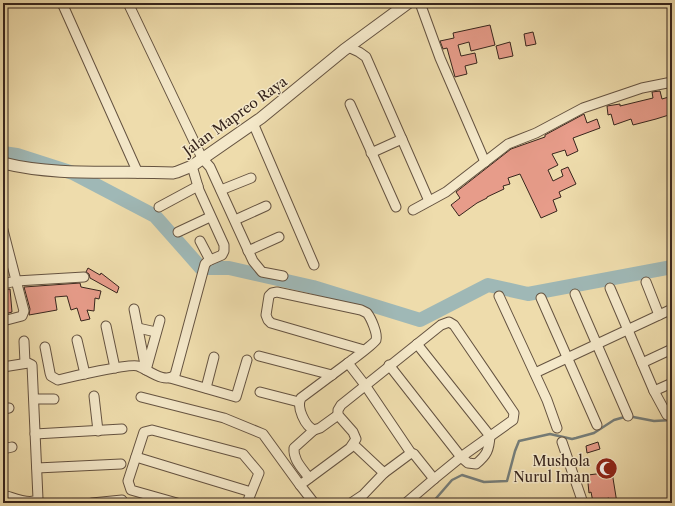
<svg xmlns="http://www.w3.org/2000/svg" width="675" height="506" viewBox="0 0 675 506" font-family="'Libre Caslon Text',serif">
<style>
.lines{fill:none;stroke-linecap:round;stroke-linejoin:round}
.stream{stroke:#757d79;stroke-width:2.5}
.river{stroke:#9fb8b6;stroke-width:14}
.building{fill:#e79c8a;stroke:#37251d}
.minor-casing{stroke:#655341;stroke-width:11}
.tertiary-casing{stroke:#655341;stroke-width:13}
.minor{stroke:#f4e8c9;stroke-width:9}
.tertiary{stroke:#f4e8c9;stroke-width:11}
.labels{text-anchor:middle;stroke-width:3;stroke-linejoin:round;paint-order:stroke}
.street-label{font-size:14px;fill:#37251d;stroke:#f4e8c9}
.poi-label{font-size:14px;fill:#37251d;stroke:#f4e8c9;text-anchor:end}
</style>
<rect width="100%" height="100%" fill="#eedcac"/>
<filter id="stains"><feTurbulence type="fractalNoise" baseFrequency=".005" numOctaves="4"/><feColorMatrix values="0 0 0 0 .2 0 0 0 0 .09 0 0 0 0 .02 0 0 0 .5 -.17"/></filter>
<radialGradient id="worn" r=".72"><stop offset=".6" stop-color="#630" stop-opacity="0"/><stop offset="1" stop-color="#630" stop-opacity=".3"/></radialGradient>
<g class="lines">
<polyline class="stream" points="432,503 452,480 462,475 484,482 507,481 515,451 519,441 550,434 572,439 576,438 594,433 614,420 628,416 654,421 672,420"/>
<polyline class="river" points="3,153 17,155 73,173 155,216 201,268 229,268 313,287 420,320 488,285 528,294 672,267"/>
</g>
<g class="building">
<polygon points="490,25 495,45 471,51 469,42 458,45 461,56 475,53 477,63 465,66 467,74 455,77 447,48 443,49 440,41 454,38 453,33"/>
<polygon points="533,32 536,44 526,46 524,34"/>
<polygon points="510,42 513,56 499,59 496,46"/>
<polygon points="660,91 662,99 672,96 672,114 656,119 633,125 631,119 614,125 611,114 608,115 607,106 620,104 620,106 653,98 652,92"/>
<polygon points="584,114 587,123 597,119 600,128 573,138 578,151 567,156 565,150 552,154 558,165 548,170 553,181 563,176 561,170 568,167 576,184 559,192 561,197 553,200 557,211 541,218 520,174 508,178 510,184 503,186 504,189 487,197 487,198 477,203 459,216 451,205 460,198 456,192 511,149 545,137 545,135"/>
<polygon points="88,268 100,275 101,273 119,287 117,293 90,278 89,274 86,272"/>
<polygon points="80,283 81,287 101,291 99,299 95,298 94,311 87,310 90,319 81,321 77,308 71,310 67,296 55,297 57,310 29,315 30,309 24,287"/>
<polygon points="10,289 12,312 5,314 3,312 3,290"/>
<polygon points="598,442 600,449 587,453 586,446"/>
<polygon points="612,472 617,503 610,503 609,498 593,502 591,492 589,493 588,483 589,483 588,475"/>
</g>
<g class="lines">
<defs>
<g id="minor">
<polyline points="62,3 138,173"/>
<polyline points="128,3 202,158 210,167 253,261 262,272 283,276"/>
<polyline points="420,3 440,58 485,162"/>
<polyline points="348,47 359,52 366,57 429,201"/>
<polyline points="350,104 396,207"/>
<polyline points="253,123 314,265"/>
<polyline points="371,153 402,139"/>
<polyline points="221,190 251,178"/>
<polyline points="159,207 198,186"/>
<polyline points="413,210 446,192 508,144 536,133 583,108 642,88 672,82"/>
<polyline points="235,220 266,206"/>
<polyline points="3,230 24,311 22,316 3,321"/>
<polyline points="178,232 210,217"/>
<polyline points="200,241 210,260"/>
<polyline points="248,251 279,237"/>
<polyline points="646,282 659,315"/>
<polyline points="3,284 16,281 84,277"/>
<polyline points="610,288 654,391 667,415"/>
<polyline points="575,294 628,416"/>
<polyline points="499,296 547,400 557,428"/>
<polyline points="541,298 597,425"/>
<polyline points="134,309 146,370 160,320"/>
<polyline points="106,326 115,368"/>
<polyline points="138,328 156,332"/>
<polyline points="77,340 85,374"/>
<polyline points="24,341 25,363"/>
<path d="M45,347L50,373L51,376L58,380C70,377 130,363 138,366C149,370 164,384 175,375L205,264L208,261L222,255L224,251V245L199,190L192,166"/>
<path d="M364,350L271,323L268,320L266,315L269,296L272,293L277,292L361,310L367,313C371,318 378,334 376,340C374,344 353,359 348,363L365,385L411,453"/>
<polyline points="259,356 332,375"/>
<polyline points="642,363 672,349"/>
<path d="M389,365L461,457L468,463L476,464C487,455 489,450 490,436L417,344"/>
<path d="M3,367L28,363L32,365L38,499C30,506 12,497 3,495"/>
<polyline points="535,373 672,309"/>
<polyline points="170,378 236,397 247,360"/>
<polyline points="206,388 214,357"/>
<polyline points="654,391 672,383"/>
<polyline points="260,392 299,402"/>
<polyline points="94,396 98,431"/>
<polyline points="141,397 224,418 263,434 300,485"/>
<polyline points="34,399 54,399"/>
<polyline points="3,409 9,408"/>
<path d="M314,430C305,426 296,407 301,398L348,363"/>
<polyline points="35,434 122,429"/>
<polyline points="562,442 583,503"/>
<polyline points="3,449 12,447"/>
<polyline points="136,457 251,492"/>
<polyline points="37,468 121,464"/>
<path d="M309,478C302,468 293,460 294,448L314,430L320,428L338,415"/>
<polyline points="92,503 122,500"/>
<polyline points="177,503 131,490 128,481 144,432 152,430 243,454 259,473 247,503"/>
<polyline points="314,503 300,485 350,448 356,439 353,432 338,415 338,410 341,405 441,325 449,322 454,325 514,413 513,420 461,457 434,479 414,454 411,453 384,473 353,444"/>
<polyline points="351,503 363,495 384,473"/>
<polyline points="406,503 434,479"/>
</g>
<path id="tertiary" d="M3,163C59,177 116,170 173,173L177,172L192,166L261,118L344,50L408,3"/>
</defs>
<use href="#minor" class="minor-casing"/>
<use href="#tertiary" class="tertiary-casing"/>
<use href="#minor" class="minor"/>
<use href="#tertiary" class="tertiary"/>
</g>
<defs>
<symbol id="mosque-disc" viewBox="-11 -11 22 22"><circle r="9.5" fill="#8f2418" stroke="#f4e8c9"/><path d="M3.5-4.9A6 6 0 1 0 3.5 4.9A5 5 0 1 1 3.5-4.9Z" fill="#fff"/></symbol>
</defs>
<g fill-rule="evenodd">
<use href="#mosque-disc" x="594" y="456" width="25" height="25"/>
</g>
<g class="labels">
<g class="street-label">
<text transform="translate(235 116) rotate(-36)" y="5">Jalan Mapreo Raya</text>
</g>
<g class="poi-label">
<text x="590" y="466">Mushola<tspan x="590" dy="16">Nurul Iman</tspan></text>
</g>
</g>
<rect width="675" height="506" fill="none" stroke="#eedcac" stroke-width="16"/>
<rect x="4" y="4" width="667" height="498" fill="none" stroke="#37251d" stroke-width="2"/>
<rect x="8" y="8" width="659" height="490" fill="none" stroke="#37251d"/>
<rect width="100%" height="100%" filter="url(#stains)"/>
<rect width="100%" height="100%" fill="url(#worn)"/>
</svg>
